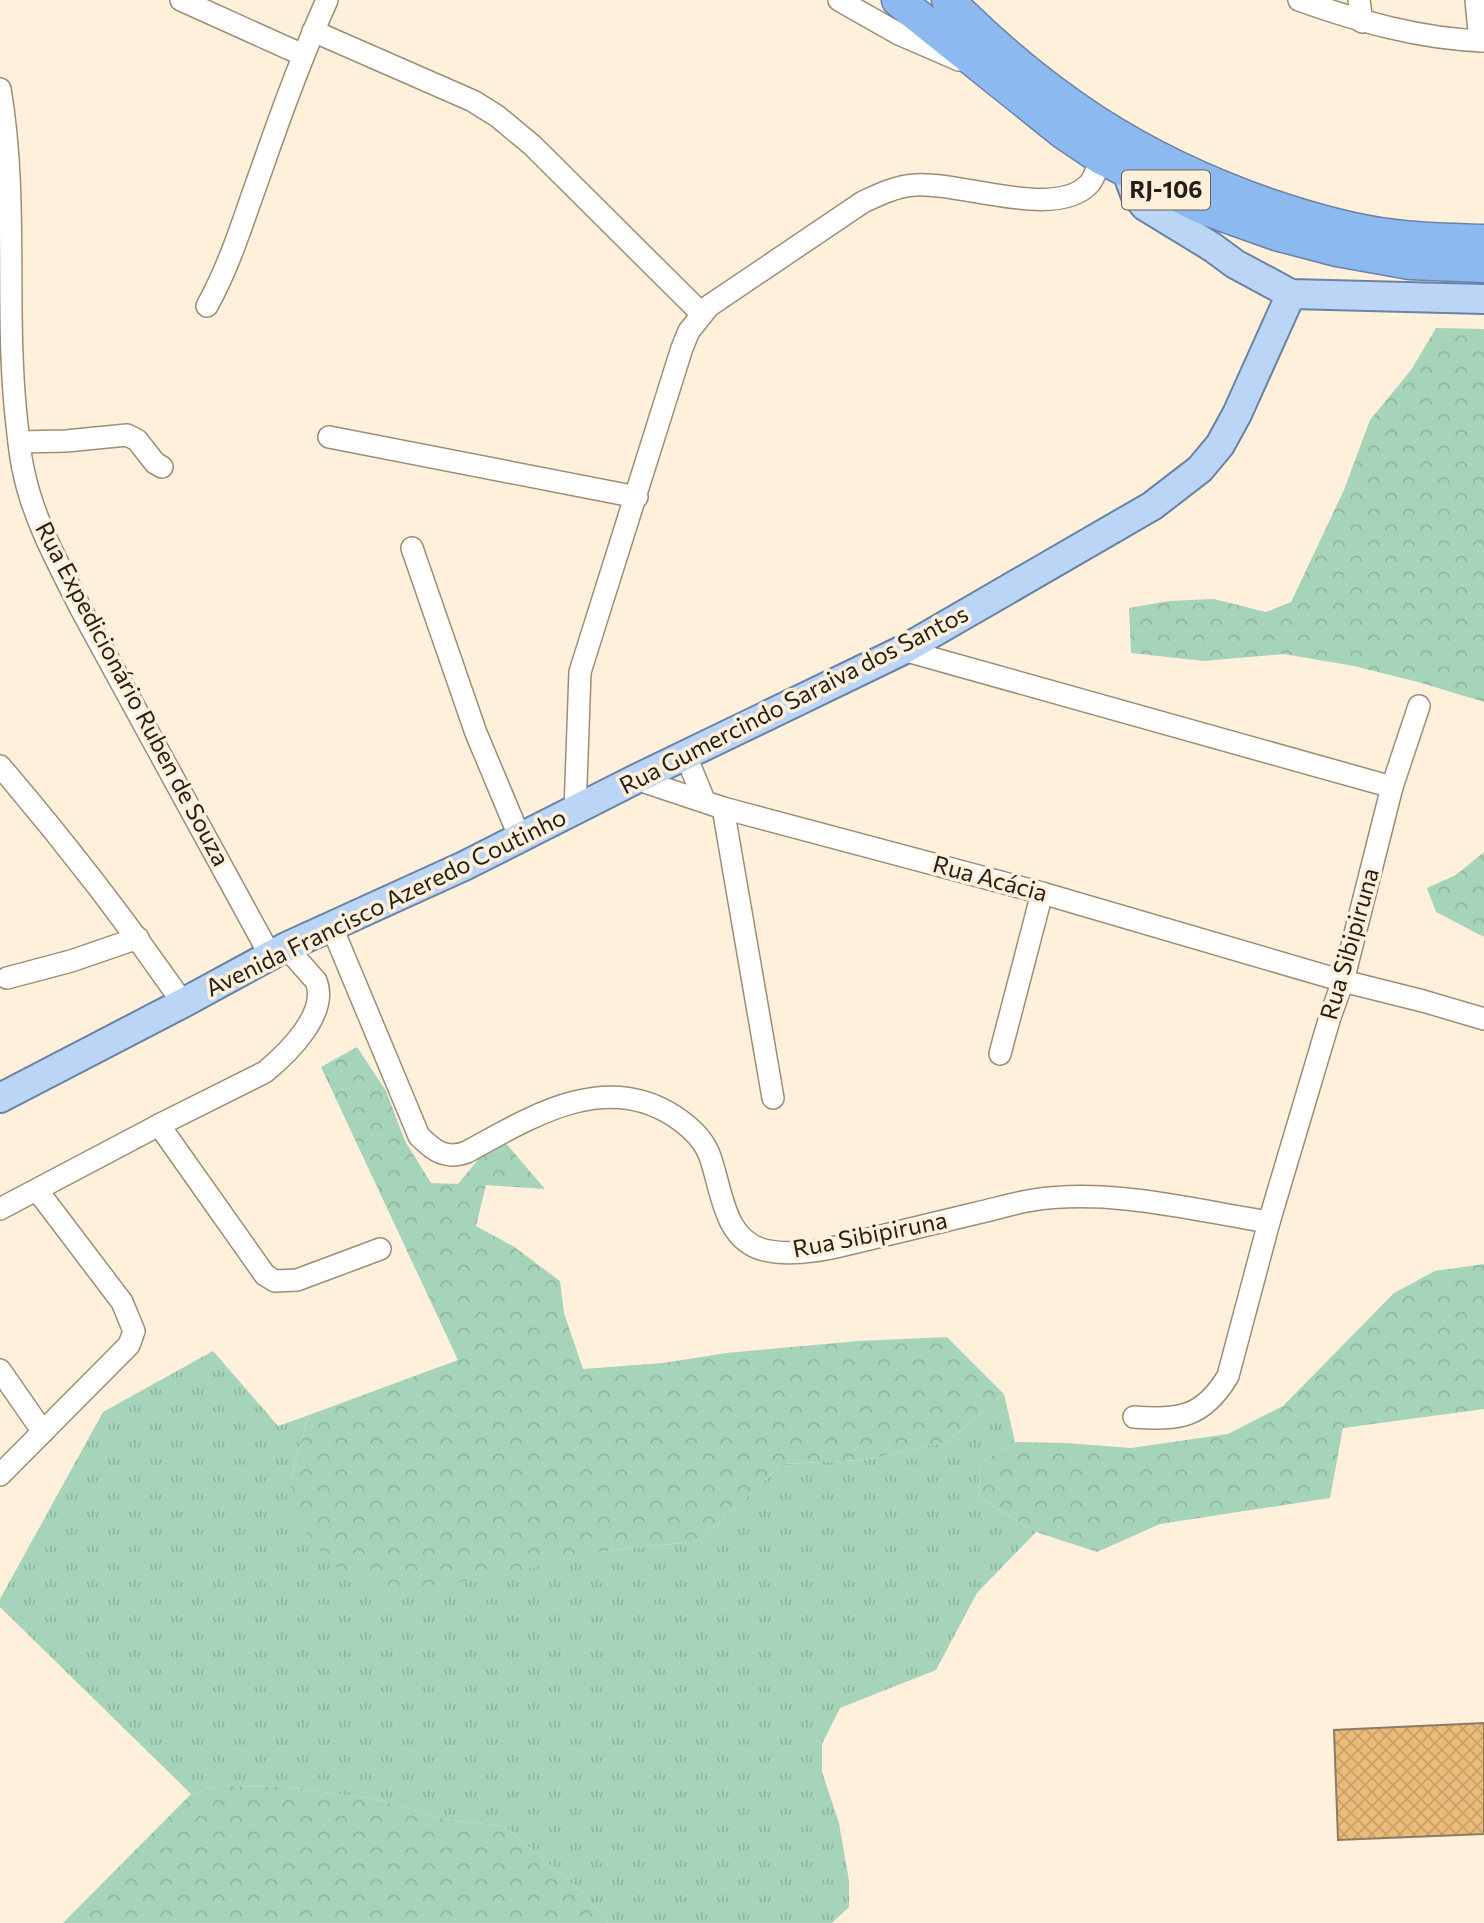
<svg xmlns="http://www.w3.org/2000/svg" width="1484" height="1923" viewBox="0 0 1484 1923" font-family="Commissioner,sans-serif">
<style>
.grass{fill:url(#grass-tufts)}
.forest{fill:url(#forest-crowns)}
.building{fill:url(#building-cross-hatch);stroke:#8c7b65;stroke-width:2}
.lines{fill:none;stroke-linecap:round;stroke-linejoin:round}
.minor-casing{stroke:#9e8d76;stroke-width:24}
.major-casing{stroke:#6983a4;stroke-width:32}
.highway-casing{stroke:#6983a4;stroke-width:35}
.minor{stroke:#fff;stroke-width:21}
.major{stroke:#bbd5f7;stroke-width:28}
.highway{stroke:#8db9f1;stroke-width:32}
.labels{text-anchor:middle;stroke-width:7;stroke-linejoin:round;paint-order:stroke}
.shield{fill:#fff0dc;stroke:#675e51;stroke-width:2}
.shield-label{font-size:23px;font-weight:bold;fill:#261f16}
.street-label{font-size:24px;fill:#261f16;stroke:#fff0dc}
</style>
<defs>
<pattern id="grass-tufts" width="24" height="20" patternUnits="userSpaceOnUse" patternTransform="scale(1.75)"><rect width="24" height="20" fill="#a6d4ba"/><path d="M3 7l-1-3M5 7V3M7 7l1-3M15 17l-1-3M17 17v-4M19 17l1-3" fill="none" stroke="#8fb69f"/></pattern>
<pattern id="forest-crowns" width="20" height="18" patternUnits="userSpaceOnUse" patternTransform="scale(1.75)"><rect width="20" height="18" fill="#a6d4ba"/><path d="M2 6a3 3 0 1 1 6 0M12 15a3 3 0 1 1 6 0" fill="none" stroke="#8fb69f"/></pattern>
<pattern id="building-cross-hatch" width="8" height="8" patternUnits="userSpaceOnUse" patternTransform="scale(1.75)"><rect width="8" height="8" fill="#eabb79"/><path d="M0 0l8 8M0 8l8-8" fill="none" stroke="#c9a068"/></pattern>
</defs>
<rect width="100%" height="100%" fill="#fff0dc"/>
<polygon class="grass" points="213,1351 278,1426 309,1415 290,1480 598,1552 700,1541 782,1464 865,1460 947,1442 1004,1394 1015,1442 980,1463 979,1497 1036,1532 977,1593 936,1670 840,1708 822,1744 822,1772 839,1823 849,1881 849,1907 832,1923 608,1923 581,1891 504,1826 448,1820 375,1799 287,1787 220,1786 191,1794 0,1607 0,1599 103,1412"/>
<g class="forest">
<polygon points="1436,328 1484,329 1484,702 1418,682 1354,666 1284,654 1204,661 1131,653 1129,608 1169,601 1214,599 1266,612 1291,602 1344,490 1370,420 1411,370"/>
<polygon points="1484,852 1484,937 1436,912 1427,888 1456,875"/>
<polygon points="357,1047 386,1091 405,1141 431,1183 458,1184 487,1149 504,1141 545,1189 486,1185 476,1226 513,1246 560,1281 564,1313 583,1369 663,1363 726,1353 858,1341 947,1337 1004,1394 947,1442 865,1460 782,1464 700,1541 598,1552 515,1572 392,1594 329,1563 297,1521 290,1480 309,1415 458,1360 321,1067"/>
<polygon points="1484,1264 1484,1409 1343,1428 1330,1498 1160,1524 1097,1552 1036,1532 979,1497 980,1463 1015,1442 1066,1443 1131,1448 1228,1434 1283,1406 1394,1293 1435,1271"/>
<polygon points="220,1786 287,1787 375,1799 448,1820 504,1826 581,1891 608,1923 63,1923 191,1794"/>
</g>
<polygon class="building" points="1484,1723 1484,1834 1338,1840 1334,1730"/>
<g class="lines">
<defs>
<g id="minor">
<polyline points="181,0 303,55"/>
<polyline points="839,0 899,34 959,60"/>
<path d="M1299,0C1358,21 1420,39 1484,41"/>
<polyline points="1359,0 1362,22"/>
<polyline points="1476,0 1480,41"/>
<polyline points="313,31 473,101 497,116 532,145 701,313"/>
<path d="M0,89C19,200 4,314 17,425C19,441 20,457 24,473C34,521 60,567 82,611L270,955"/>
<path d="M207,306C231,263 244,217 261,171C281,113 302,56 327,0"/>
<polyline points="329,437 637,497"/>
<polyline points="19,442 66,441 127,435 137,440 155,463 162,467"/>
<polyline points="412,548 476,733 520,838"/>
<polyline points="903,650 1392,787"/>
<polyline points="686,756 704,800"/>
<path d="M0,766C65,842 126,921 183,1003"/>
<polyline points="636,779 723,808 1042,893 1343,981 1423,1001 1484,1019"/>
<polyline points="723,808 773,1098"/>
<path d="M575,811L580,672L682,348L689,331L709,306L863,202C880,194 897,186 915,185C959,181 1057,221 1090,183C1095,177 1098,165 1101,158"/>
<path d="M331,925L419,1136C434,1151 446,1160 467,1152C529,1118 604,1070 674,1116C689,1126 702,1137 709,1154C722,1187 722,1239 764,1250C797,1258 837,1247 869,1239C905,1230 941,1222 977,1213C995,1209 1014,1203 1033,1200C1111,1188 1193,1210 1269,1222"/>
<polyline points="7,978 71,961 138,938"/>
<polyline points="1000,1054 1042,893"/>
<polyline points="159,1125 265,1275 275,1281 297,1280 380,1249"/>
<path d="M0,1209L159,1125L265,1072C288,1053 329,1013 316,981L286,947"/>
<polyline points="0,1370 43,1432"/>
<path d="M1134,1417C1179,1420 1203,1418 1228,1376L1269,1222L1330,1017L1343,981L1392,787L1419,706"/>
<polyline points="0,1475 129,1345 134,1331 122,1302 37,1190"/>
</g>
<g id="major">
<polyline points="1127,172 1135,194 1145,206 1212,247 1235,264 1291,294 1484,299"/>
<polyline points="0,1098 183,1003 286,947 464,866 636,779 903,650 1152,506 1200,469 1220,445 1237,414 1291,294"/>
</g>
<g id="highway">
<polyline points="898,0 1064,133 1101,158 1203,208 1276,234 1337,250 1410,263 1484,266"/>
<path d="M948,0C1043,96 1138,159 1266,204C1307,218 1351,231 1394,236C1424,240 1454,240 1484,241"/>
</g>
</defs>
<use href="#minor" class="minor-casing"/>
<use href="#major" class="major-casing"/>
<use href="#highway" class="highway-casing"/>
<use href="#minor" class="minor"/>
<use href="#major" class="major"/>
<use href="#highway" class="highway"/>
</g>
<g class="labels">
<rect class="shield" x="1122" y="170.5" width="88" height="39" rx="5"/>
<g class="shield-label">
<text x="1166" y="198">RJ-106</text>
</g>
<g class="street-label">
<text transform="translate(132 694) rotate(62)" y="8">Rua Expedicionário Ruben de Souza</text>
<text transform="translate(794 700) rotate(-27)" y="8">Rua Gumercindo Saraiva dos Santos</text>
<text transform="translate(990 879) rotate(15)" y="8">Rua Acácia</text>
<text transform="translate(386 903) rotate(-26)" y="8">Avenida Francisco Azeredo Coutinho</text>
<text transform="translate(1350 944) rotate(-74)" y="8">Rua Sibipiruna</text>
<text transform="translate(870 1235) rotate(-11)" y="8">Rua Sibipiruna</text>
</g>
</g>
</svg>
